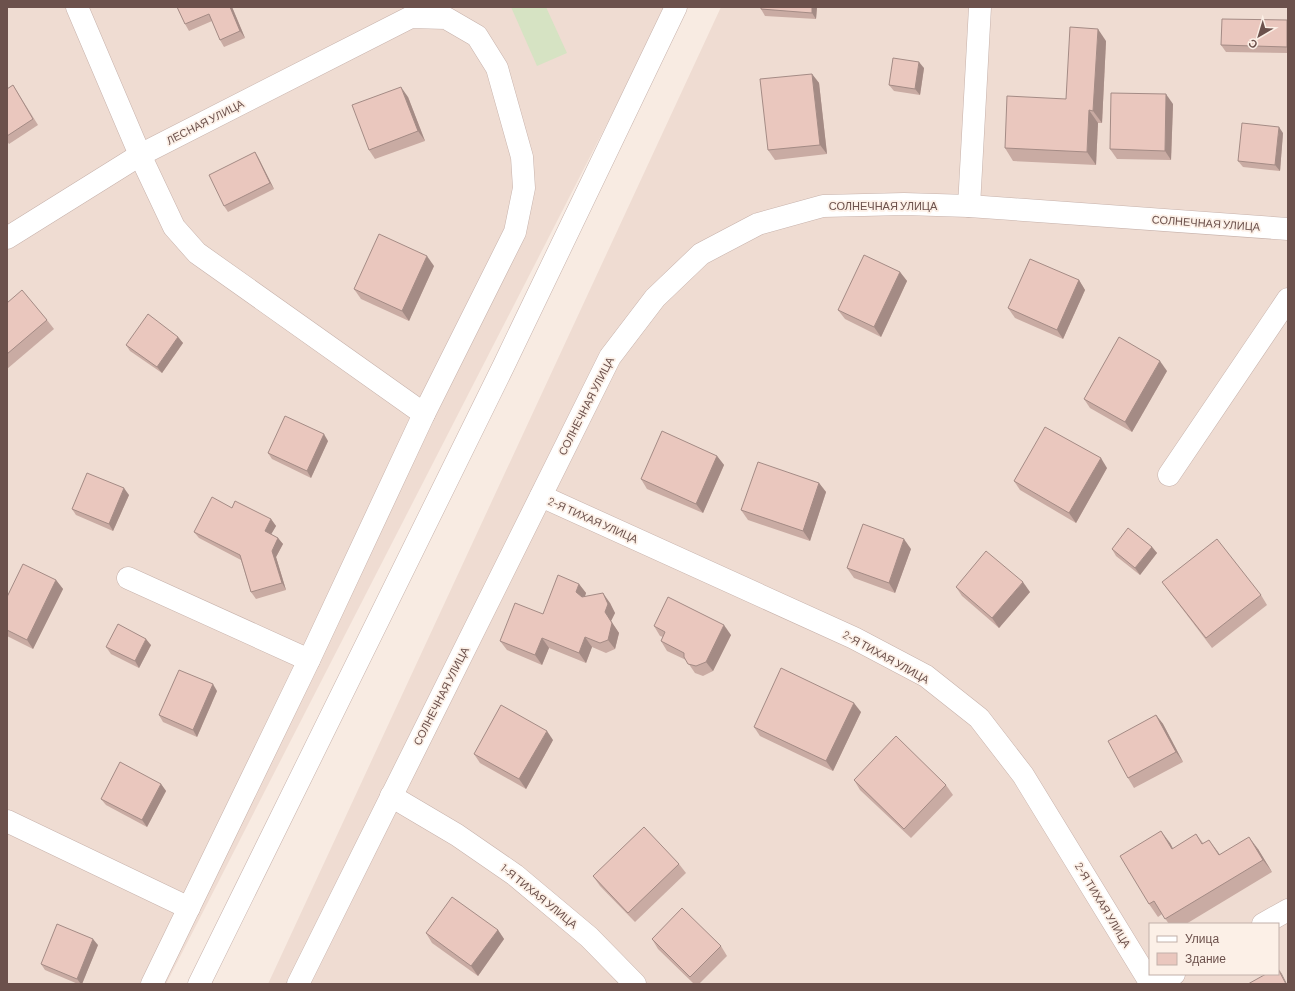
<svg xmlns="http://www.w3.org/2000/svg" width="1295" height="991" viewBox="0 0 1295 991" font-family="Barlow,sans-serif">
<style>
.residential{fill:#efdcd2;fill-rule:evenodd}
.green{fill:#d6e3c3}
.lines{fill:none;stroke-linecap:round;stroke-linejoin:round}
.minor-casing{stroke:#c7b2ab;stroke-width:23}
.minor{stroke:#fff;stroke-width:22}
.wall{fill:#c9aba3}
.shaded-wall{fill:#a48b85}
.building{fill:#eac7be;stroke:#a48b85}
.labels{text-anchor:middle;stroke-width:3.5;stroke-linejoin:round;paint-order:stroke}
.street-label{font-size:11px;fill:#6c514c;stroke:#fcf0e7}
</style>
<rect width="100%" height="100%" fill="#f8ebe2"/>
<g class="residential">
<polygon points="7,7 664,7 635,69 166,984 7,984"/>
<path d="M721,7H1288V984H268ZM1150,924H1278V974H1150Z"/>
</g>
<polygon class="green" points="511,7 546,7 567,53 537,66"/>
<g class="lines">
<defs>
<g id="minor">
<polyline points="77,7 140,155 174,227 197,253 424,414"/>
<polyline points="969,206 980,7"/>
<polyline points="7,238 140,155 411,17 446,18 477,36 497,68 522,157 524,188 515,232 424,414 309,660 152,984"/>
<polyline points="1169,475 1288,299"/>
<polyline points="541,496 854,638 926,676 979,718 1023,775 1151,984"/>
<polyline points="128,578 309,660"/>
<polyline points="391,796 457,835 515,875 589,937 635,984"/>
<polyline points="7,821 189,908"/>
<polyline points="1263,924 1288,910"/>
<polyline points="199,984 504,365 676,7"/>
<polyline points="298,984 610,357 655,298 701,254 758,224 823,206 904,204 969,206 1288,229"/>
<polyline points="1156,984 1174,974"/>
</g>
</defs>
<use href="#minor" class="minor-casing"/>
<use href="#minor" class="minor"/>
</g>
<g class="wall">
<polygon points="177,7 232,7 245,38 224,47 220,40 212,21 189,31 185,24"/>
<polygon points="761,7 817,7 816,19 765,16 761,9"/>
<polygon points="1287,20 1288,21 1288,53 1226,52 1221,45"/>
<polygon points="1106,41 1102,123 1098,123 1096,165 1013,161 1005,148 1066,99"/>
<polygon points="924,68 920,95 894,91 889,85"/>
<polygon points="812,74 819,83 827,154 775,160 768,150"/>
<polygon points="13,85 38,125 9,144 7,141 7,89"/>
<polygon points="408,97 425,141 375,159 369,150"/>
<polygon points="1173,104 1171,160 1117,159 1110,149"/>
<polygon points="1283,133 1280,171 1243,167 1238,161"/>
<polygon points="255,152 259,159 274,189 228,212 224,206"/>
<polygon points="434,266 409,321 361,299 354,289"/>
<polygon points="900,272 907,281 881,337 845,319 838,310"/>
<polygon points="1079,280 1085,290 1063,339 1015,318 1008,308"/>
<polygon points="7,303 47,320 54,329 7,369"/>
<polygon points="178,337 183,343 162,373 130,351 126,345"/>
<polygon points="1167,371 1132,432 1090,408 1084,399"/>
<polygon points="328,441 311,478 272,459 268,453"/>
<polygon points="717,456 724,465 703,513 647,489 641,479"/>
<polygon points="1107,468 1076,523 1020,490 1014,481"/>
<polygon points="819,483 826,492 810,541 748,520 741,510"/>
<polygon points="129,495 113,531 76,515 72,509"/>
<polygon points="232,508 271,519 276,526 271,534 278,538 283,544 276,557 286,590 256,599 251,592 241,560 199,538 194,532"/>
<polygon points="1152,547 1157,553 1140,575 1116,556 1112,549"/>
<polygon points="911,549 895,593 854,578 847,568"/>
<polygon points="56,580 63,589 33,649 7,636 7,597"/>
<polygon points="1162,582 1261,595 1267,605 1212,648"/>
<polygon points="579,584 586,593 585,596 610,603 615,613 611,621 619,633 615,649 606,653 592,647 586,663 549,648 542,665 507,650 500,641 543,614"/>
<polygon points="956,587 1030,592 999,628 962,596"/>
<polygon points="654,626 731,635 713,671 703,676 695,673 686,660 667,651 661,641 663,637 660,636"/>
<polygon points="151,645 139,668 111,654 106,647"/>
<polygon points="217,691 197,737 163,722 159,715"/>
<polygon points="861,712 833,771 760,736 754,727"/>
<polygon points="1156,715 1163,724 1183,762 1134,788 1128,778"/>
<polygon points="553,740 526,789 480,763 474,754"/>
<polygon points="854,780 946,785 953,795 911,838 860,790"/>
<polygon points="161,784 166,791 147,827 106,805 101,799"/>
<polygon points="1196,834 1203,843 1220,855 1258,849 1272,872 1186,924 1169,924 1162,914 1158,917 1149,904 1170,843 1173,849"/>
<polygon points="679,864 686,873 635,922 600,886 593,876"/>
<polygon points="498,930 504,939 478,976 432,943 426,933"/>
<polygon points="652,939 721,946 727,956 699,984 694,984 658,949"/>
<polygon points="98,945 82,984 78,984 45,970 41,964"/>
</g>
<g class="shaded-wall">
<polygon points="230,7 232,7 245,38 240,31"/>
<polygon points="812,7 817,7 816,19 812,13"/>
<polygon points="1287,20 1288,21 1288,49 1287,47"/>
<polygon points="1098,29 1106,41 1102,123 1093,111"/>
<polygon points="919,62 924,68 920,95 915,89"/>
<polygon points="812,74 819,83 827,154 820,145"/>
<polygon points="401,87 408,97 425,141 418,131"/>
<polygon points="1166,94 1173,104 1171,160 1165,151"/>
<polygon points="1089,110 1098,123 1096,165 1087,152"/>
<polygon points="1279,127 1283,133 1280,171 1275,165"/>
<polygon points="255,152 259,159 274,189 270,183"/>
<polygon points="427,256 434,266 409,321 402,311"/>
<polygon points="900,272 907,281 881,337 874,327"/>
<polygon points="1079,280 1085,290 1063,339 1057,330"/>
<polygon points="178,337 183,343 162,373 157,367"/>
<polygon points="1160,361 1167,371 1132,432 1125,422"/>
<polygon points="324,434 328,441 311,478 307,471"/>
<polygon points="717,456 724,465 703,513 696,504"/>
<polygon points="1101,458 1107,468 1076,523 1069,513"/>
<polygon points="819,483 826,492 810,541 803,531"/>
<polygon points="124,488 129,495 113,531 109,524"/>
<polygon points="271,519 276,526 269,538 265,531"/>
<polygon points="278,538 283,544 276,557 286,590 282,583 272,551"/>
<polygon points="904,539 911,549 895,593 889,583"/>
<polygon points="1152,547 1157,553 1140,575 1135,568"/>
<polygon points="56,580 63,589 33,649 27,640"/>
<polygon points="1023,582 1030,592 999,628 992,618"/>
<polygon points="579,584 586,593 583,602 576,592"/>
<polygon points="603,593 610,603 615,613 611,621 619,633 615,649 608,640"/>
<polygon points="724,625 731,635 713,671 706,662"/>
<polygon points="585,637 592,647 586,663 579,653"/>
<polygon points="542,638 549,648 542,665 535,655"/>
<polygon points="146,639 151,645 139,668 135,661"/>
<polygon points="213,684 217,691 197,737 193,730"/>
<polygon points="854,703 861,712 833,771 826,761"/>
<polygon points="1156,715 1163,724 1183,762 1176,752"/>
<polygon points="547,731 553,740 526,789 519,779"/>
<polygon points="161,784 166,791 147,827 142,820"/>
<polygon points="1161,831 1170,843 1180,862 1172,849"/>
<polygon points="1249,837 1258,849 1272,872 1263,860"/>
<polygon points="1209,840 1218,852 1228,868 1219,855"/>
<polygon points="498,930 504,939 478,976 471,966"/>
<polygon points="93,939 98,945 82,984 81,984 77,979"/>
<polygon points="1278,968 1282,974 1287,984 1286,984"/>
</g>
<g class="building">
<polygon points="177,7 230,7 240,31 220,40 209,14 185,24"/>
<polygon points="761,7 812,7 812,13 761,9"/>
<polygon points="1222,19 1287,20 1287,47 1221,45"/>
<polygon points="1070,27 1098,29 1093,111 1089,110 1087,152 1005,148 1007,96 1066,99"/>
<polygon points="893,58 919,62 915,89 889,85"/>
<polygon points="812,74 820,145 768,150 760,79"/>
<polygon points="13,85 33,119 7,136 7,89"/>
<polygon points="401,87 418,131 369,150 352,105"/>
<polygon points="1111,93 1166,94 1165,151 1110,149"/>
<polygon points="1242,123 1279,127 1275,165 1238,161"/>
<polygon points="255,152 270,183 224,206 209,175"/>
<polygon points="379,234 427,256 402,311 354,289"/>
<polygon points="864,255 900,272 874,327 838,310"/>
<polygon points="1030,259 1079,280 1057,330 1008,308"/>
<polygon points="22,290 47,320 7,354 7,303"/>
<polygon points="148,314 178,337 157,367 126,345"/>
<polygon points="1119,337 1160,361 1125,422 1084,399"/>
<polygon points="285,416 324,434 307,471 268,453"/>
<polygon points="1045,427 1101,458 1069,513 1014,481"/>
<polygon points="662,431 717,456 696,504 641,479"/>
<polygon points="758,462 819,483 803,531 741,510"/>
<polygon points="87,473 124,488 109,524 72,509"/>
<polygon points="212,497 232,508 235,501 271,519 265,531 278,538 272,551 282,583 251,592 240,555 194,532"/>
<polygon points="863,524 904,539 889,583 847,568"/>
<polygon points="1128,528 1152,547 1135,568 1112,549"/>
<polygon points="1217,539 1261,595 1206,638 1162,582"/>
<polygon points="986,551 1023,582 992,618 956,587"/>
<polygon points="23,564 56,580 27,640 7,630 7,597"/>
<polygon points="558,575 579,584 576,592 582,597 603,593 608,604 605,612 612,623 608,640 600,643 585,637 579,653 542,638 535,655 500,641 515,603 543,614"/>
<polygon points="668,597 724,625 706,662 696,666 688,664 684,657 684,653 661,641 665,632 654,626"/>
<polygon points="118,624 146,639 135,661 106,647"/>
<polygon points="781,668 854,703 826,761 754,727"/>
<polygon points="179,670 213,684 193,730 159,715"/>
<polygon points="501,705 547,731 519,779 474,754"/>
<polygon points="1156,715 1176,752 1128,778 1108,741"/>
<polygon points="896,736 946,785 904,829 854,780"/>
<polygon points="120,762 161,784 142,820 101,799"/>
<polygon points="644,827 679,864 628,913 593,876"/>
<polygon points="1161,831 1172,849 1196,834 1202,844 1209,840 1219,855 1249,837 1263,860 1165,919 1154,901 1149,904 1120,856"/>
<polygon points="452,897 498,930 471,966 426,933"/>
<polygon points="682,908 721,946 690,977 652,939"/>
<polygon points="57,924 93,939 77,979 41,964"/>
<polygon points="1278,969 1286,984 1248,984 1266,974 1278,974"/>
</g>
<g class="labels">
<g class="street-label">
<text transform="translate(205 122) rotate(-27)" y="4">ЛЕСНАЯ УЛИЦА</text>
<text x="883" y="210">СОЛНЕЧНАЯ УЛИЦА</text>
<text transform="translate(1206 223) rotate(4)" y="4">СОЛНЕЧНАЯ УЛИЦА</text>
<text transform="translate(586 406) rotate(-63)" y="4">СОЛНЕЧНАЯ УЛИЦА</text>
<text transform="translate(593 520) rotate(24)" y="4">2-Я ТИХАЯ УЛИЦА</text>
<text transform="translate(886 657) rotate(29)" y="4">2-Я ТИХАЯ УЛИЦА</text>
<text transform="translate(441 696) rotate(-63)" y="4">СОЛНЕЧНАЯ УЛИЦА</text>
<text transform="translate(539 896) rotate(39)" y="4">1-Я ТИХАЯ УЛИЦА</text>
<text transform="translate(1103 905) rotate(59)" y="4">2-Я ТИХАЯ УЛИЦА</text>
</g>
</g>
<rect width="1295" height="991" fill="none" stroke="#6c514c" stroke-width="16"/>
<rect x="1149" y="923" width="130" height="52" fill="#fcf0e7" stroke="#c2b0a9"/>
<rect x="1157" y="936" width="20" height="6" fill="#ffffff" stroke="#c2b0a9"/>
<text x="1185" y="943" font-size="12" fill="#6c514c">Улица</text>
<rect x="1157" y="953" width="20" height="12" fill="#eac7be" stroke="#c2b0a9"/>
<text x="1185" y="963" font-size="12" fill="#6c514c">Здание</text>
<g transform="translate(1259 36) rotate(218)" stroke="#fcf0e7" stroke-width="3" paint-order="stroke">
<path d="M0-3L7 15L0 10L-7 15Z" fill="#6c514c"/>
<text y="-6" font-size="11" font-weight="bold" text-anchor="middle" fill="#6c514c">С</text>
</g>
</svg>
